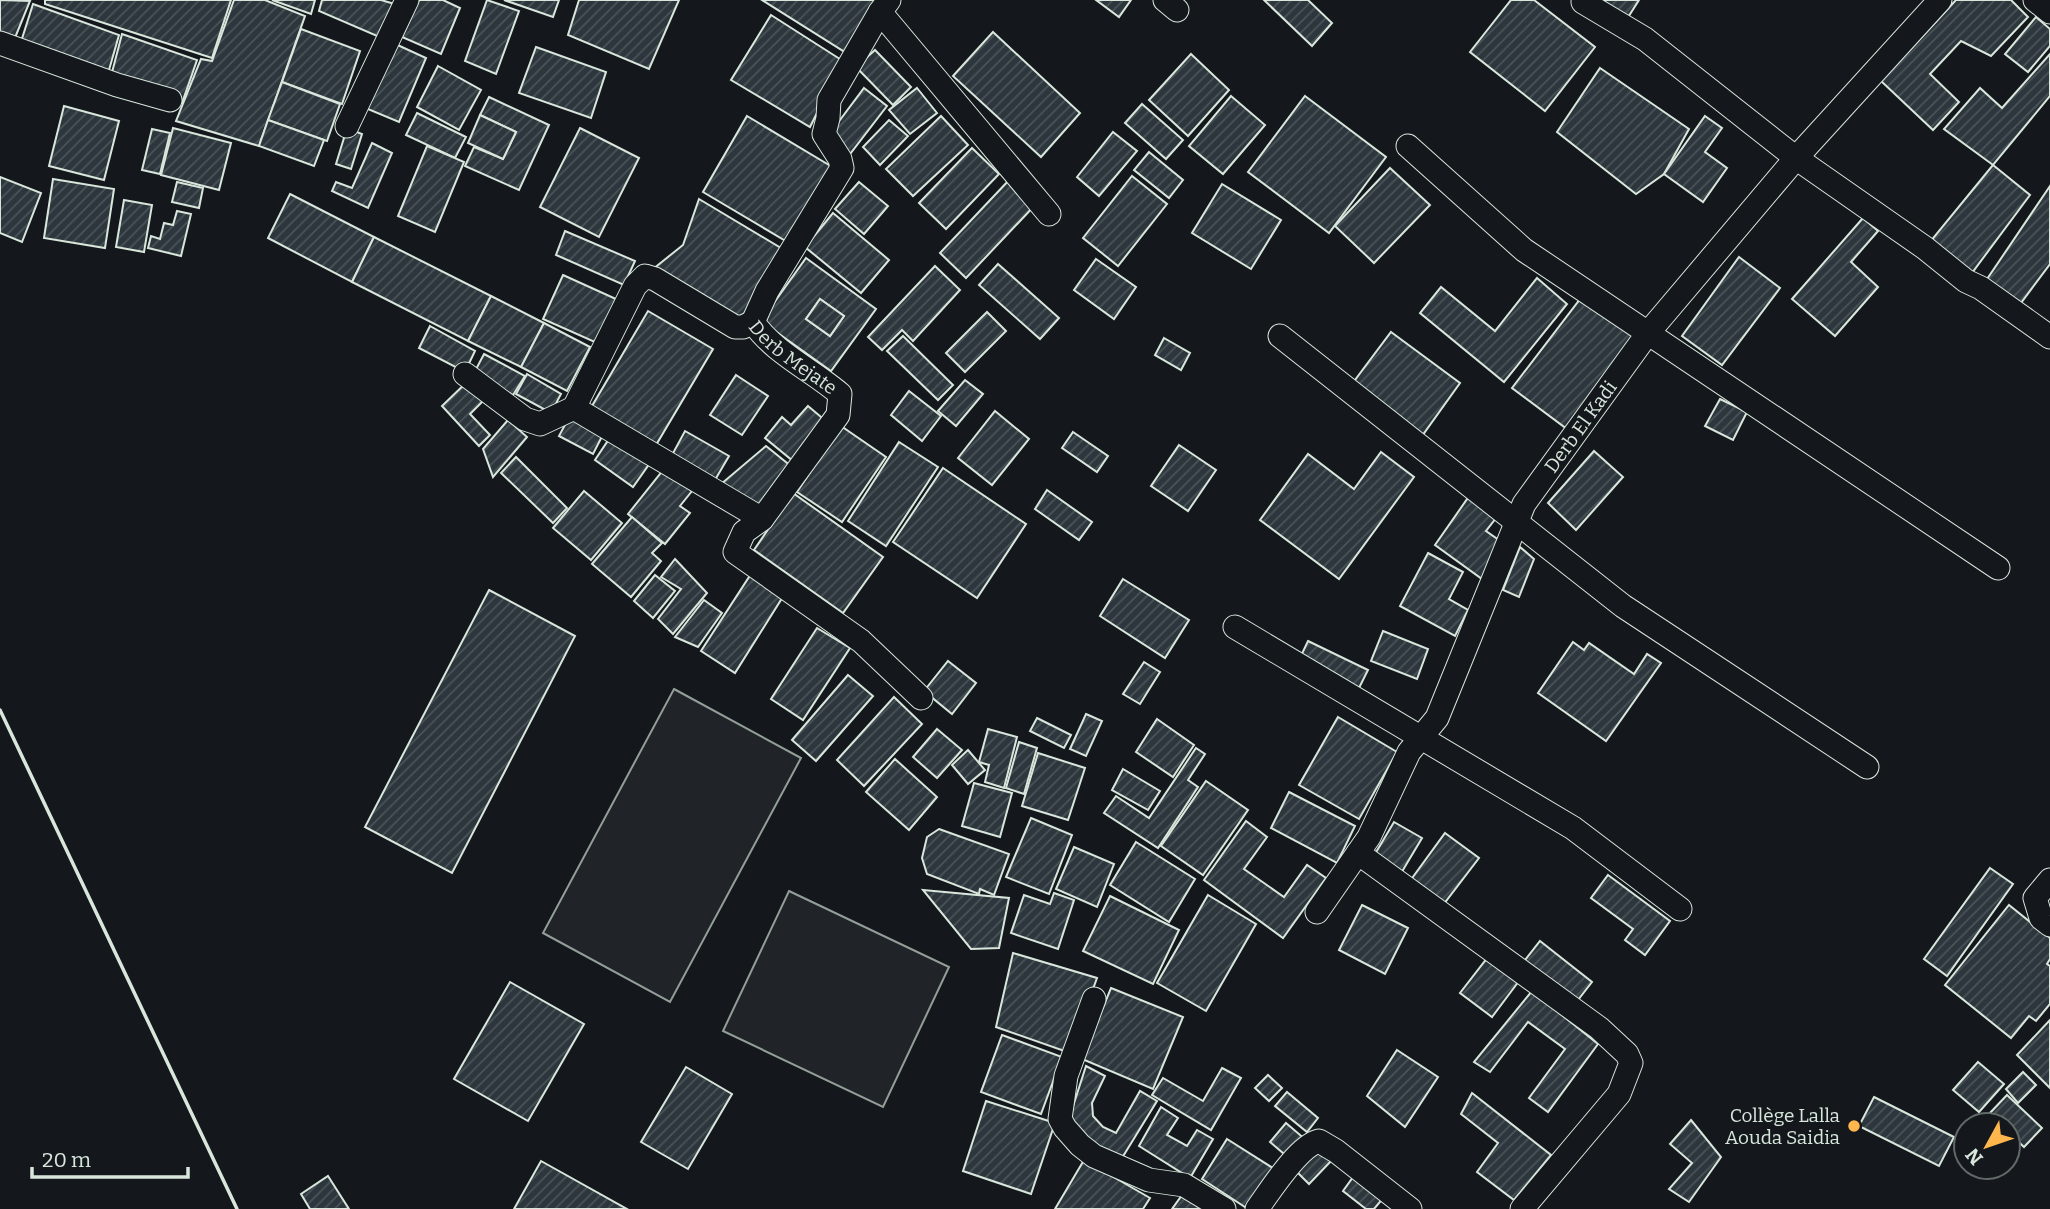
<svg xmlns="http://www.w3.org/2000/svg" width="2050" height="1209" viewBox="0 0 2050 1209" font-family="Bitter,serif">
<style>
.grass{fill:#202428;stroke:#939e99;stroke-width:2}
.building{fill:url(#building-hatch);stroke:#d8e6dc;stroke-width:2;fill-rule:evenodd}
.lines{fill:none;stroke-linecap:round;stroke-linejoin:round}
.service-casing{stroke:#d8e6dc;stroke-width:25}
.service{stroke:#14181c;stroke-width:23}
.wall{stroke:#d8e6dc;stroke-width:3.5}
.poi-dot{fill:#ffb74d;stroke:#14181c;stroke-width:2.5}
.labels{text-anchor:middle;stroke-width:5;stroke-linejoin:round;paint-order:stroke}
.street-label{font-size:19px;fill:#d8e6dc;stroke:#14181c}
.poi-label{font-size:19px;fill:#d8e6dc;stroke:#14181c;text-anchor:end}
</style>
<defs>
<pattern id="building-hatch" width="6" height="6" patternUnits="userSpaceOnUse" patternTransform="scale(1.75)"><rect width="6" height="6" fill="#2c363c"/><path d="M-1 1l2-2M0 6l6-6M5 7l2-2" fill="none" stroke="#4a5358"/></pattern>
</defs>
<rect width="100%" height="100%" fill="#14181c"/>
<g class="grass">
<polygon points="674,689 801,758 670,1002 543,933"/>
<polygon points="789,891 949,967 883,1107 723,1031"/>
</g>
<g class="building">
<polygon points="0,0 30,1 8,55 0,52"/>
<polygon points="45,0 231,0 212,58 45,4"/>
<polygon points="234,0 265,0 305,16 259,146 176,121 201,59 212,61"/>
<polygon points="272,0 315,0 311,14"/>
<polygon points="322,0 381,0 405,7 391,42 319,11"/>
<polygon points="419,0 443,0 460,8 441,54 402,37"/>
<polygon points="487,0 519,11 496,74 465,61"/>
<polygon points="504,0 559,0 553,17"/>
<polygon points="579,0 679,0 649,69 568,35"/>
<polygon points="762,0 878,0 848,54"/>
<polygon points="1096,0 1131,0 1119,17"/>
<polygon points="1264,0 1308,0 1332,23 1312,46"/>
<polygon points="1511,0 1534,0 1595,47 1545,111 1470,52"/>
<polygon points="1591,0 1639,0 1625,22"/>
<polygon points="1956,0 2011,0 2028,17 1991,56 1961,41 1930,74 1959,102 1933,130 1881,81"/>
<polygon points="33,4 119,35 107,77 20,45"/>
<polygon points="771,15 843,61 810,127 731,80"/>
<polygon points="2036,17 2050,29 2050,46 2028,72 2005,54"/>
<polygon points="301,29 360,51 342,104 282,82"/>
<polygon points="993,32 1080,113 1041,157 953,76"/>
<polygon points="122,34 197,60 182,103 110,80"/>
<polygon points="391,42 426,58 399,122 363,107"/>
<polygon points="536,47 606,72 591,118 519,93"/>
<polygon points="875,50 911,87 893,105 856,67"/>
<polygon points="1191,54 1229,90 1188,136 1149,100"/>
<polygon points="2050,54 2050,96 1993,165 1944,129 1980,88 2002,108"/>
<polygon points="438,66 481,90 459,130 417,107"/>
<polygon points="1600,68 1689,129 1664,174 1636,194 1557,132"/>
<polygon points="282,82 340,104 327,141 268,120"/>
<polygon points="864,88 887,106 850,154 828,136"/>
<polygon points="917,88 937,113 910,134 889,110"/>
<polygon points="1231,96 1265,125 1223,174 1189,146"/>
<polygon points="1305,96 1386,157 1329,233 1248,172"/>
<polygon points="489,97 549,125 519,190 465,166 474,147 503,159 516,132 480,115"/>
<polygon points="1142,104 1183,140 1166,159 1125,123"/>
<polygon points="64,106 119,121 104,180 49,166"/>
<polygon points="417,113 466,137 455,158 406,135"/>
<polygon points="480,115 516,132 503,159 468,143"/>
<polygon points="747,116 834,168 789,243 703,192"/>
<polygon points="941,116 968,145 913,196 886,169"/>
<polygon points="1705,116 1722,128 1705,152 1727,168 1703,202 1664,174"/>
<polygon points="268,120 324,140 314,166 259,146"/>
<polygon points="889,120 908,136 880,165 863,147"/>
<polygon points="173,128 231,143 219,190 161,175"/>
<polygon points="347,128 362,134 351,169 336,164"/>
<polygon points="580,128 639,158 599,237 540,207"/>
<polygon points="152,129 170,133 160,174 142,170"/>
<polygon points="1113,132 1137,151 1099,196 1077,177"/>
<polygon points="372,143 392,153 368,208 332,191 336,182 352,188"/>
<polygon points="427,146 464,162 435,232 398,216"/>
<polygon points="972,148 999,174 946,229 919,203"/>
<polygon points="1149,152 1183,180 1169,198 1134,170"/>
<polygon points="1993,165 2030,195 1966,281 1925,248"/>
<polygon points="1390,168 1430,205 1374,263 1335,226"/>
<polygon points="1132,176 1167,204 1118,266 1083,238"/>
<polygon points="0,177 41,193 22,242 0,233"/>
<polygon points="1011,178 1037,203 966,278 940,253"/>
<polygon points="53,179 114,189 105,248 44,238"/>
<polygon points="177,182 203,188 199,208 172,202"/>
<polygon points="859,182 888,206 864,234 835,209"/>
<polygon points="1222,184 1281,220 1251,269 1192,233"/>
<polygon points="2050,186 2050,264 2015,311 1981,288"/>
<polygon points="290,194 374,237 352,282 268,238"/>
<polygon points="699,199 786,251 746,319 737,323 648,273 683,245"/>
<polygon points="124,200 152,205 144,252 116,247"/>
<polygon points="177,211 191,214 181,256 148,248 151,236 160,239 164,223 173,225"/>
<polygon points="833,213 889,260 861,293 805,247"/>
<polygon points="1863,218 1878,231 1851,262 1878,287 1835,336 1792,299"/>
<polygon points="565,231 635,261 624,285 556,255"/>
<polygon points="374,237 491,296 468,341 352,282"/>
<polygon points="1739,257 1780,288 1722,365 1682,336"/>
<path d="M806,258L876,309L831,371L761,321ZM820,299L844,316L830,336L806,319Z"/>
<polygon points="1096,259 1136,287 1114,319 1074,290"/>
<polygon points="998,264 1059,318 1040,339 979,285"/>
<polygon points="935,266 960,290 913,341 902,330 882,350 868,337"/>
<polygon points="563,275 616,299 597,343 543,319"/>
<polygon points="1537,278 1567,304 1504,382 1420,313 1441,287 1495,331"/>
<polygon points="1584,294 1638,335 1567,429 1512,388"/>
<polygon points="491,296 544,323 521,367 468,341"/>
<polygon points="820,299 844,316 830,336 806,319"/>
<polygon points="648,311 713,349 656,445 592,406"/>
<polygon points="987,312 1006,331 965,372 946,353"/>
<polygon points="544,323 590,347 567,391 521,367"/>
<polygon points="430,326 475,351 465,372 419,348"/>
<polygon points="1391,332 1460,383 1422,436 1352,384"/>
<polygon points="903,336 953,385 938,400 887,351"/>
<polygon points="1164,338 1190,353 1181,370 1155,355"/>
<polygon points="484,354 525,376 513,395 474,373"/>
<polygon points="527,374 561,394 551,413 516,394"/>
<polygon points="736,375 768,396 742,435 710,415"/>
<polygon points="470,379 487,397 470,414 490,435 479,446 442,406"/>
<polygon points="965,380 983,394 956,426 938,411"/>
<polygon points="909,391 941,416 922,441 891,415"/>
<polygon points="1720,399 1747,412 1733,440 1705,426"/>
<polygon points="575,406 609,423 593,454 559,436"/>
<polygon points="808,406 827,422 793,461 765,438 782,417 791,425"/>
<polygon points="995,411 1029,439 992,485 958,458"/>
<polygon points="508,420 527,437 493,477 483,449"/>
<polygon points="841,426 886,457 842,522 797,492"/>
<polygon points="685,431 729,456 715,480 672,455"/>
<polygon points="1073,432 1108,456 1097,472 1062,448"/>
<polygon points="611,436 650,463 633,487 595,460"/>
<polygon points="899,442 938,467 886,546 848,521"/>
<polygon points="1179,445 1216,470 1188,511 1151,486"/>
<polygon points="766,446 792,467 762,509 721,484"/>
<polygon points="1594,451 1623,477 1576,530 1548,503"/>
<polygon points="1381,452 1414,477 1339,579 1260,520 1308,454 1354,489"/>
<polygon points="516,457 567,508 553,523 501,473"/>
<polygon points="943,468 1026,524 977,598 893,542"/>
<polygon points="664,469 692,491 680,506 690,513 665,544 628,514"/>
<polygon points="1047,490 1092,522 1079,540 1035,509"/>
<polygon points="584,491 622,523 591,560 553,528"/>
<polygon points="1472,492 1500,513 1486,531 1506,545 1482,579 1435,545"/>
<polygon points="793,493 883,557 843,613 754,550"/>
<polygon points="632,517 662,543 652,553 661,561 631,597 592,564"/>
<polygon points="1520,547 1534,559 1519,597 1503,590"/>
<polygon points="1428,553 1463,572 1449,599 1468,610 1455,636 1400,606"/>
<polygon points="675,559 707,593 673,634 658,619 681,589 661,577"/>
<polygon points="751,574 784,595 735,673 701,651"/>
<polygon points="655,575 675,591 653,618 634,601"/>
<polygon points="1123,579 1189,620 1165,658 1100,616"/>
<polygon points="489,590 575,636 452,873 365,827"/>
<polygon points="704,600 722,613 698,647 675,637"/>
<polygon points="817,628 850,648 803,720 771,699"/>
<polygon points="1383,631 1428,649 1417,679 1371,661"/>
<polygon points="1308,641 1368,670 1358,690 1298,662"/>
<polygon points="1573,642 1584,650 1589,643 1634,674 1647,654 1661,663 1606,741 1538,693"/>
<polygon points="948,661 976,683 952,714 924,691"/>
<polygon points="1144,662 1160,672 1140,704 1123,694"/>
<polygon points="848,675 873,696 816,761 792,740"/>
<polygon points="894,697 922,724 864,786 837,760"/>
<polygon points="1086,714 1102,721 1086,756 1070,749"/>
<polygon points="1338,717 1397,752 1359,819 1299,785"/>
<polygon points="1037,718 1071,735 1064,748 1030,731"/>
<polygon points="1157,719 1194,745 1173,777 1136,752"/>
<polygon points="937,729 962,750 937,778 913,757"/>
<polygon points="988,729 1017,737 1004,788 985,782 989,765 979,762"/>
<polygon points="1019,742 1037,748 1024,794 1006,788"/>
<polygon points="1196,748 1205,754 1188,780 1198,787 1158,848 1104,813 1116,796 1149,818"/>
<polygon points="968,750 985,770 968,784 952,765"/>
<polygon points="1038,753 1085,768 1068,820 1022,806"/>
<polygon points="895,759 937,797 909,830 866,792"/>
<polygon points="1123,769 1160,791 1148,810 1112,790"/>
<polygon points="1206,781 1248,810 1203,875 1161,846"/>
<polygon points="974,783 1012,793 1000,837 962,826"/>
<polygon points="1289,792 1355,826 1337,863 1271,828"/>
<polygon points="1031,818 1072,835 1049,894 1006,877"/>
<polygon points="1246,821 1267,837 1244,869 1284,897 1307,865 1326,878 1283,938 1204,880"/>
<polygon points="1394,822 1422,838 1400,875 1372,859"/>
<polygon points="939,829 1009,854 994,895 980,889 979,894 927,874 922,858 927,837"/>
<polygon points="1445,833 1479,858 1443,905 1410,881"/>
<polygon points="1136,842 1195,879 1169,922 1110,885"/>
<polygon points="1074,847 1114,864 1097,907 1056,889"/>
<polygon points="1990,868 2013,884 1947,976 1924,959"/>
<polygon points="1608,875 1670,921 1645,955 1625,940 1633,929 1591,898"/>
<polygon points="923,890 1009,898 999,948 971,949"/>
<polygon points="1054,893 1074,900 1058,949 1011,933 1024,895 1050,904"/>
<polygon points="1208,895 1256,924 1206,1011 1157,983"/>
<polygon points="1110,896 1179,930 1153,984 1083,951"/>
<polygon points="1362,905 1408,928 1385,974 1339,950"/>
<polygon points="2009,905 2050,938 2050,959 2047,964 2050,966 2050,1004 2036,1021 2029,1016 2011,1038 1945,985"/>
<polygon points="1540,941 1592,982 1574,1005 1522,964"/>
<polygon points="1013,953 1097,978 1070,1053 996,1027"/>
<polygon points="1488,957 1519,981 1492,1017 1460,993"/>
<polygon points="510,982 584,1024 528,1121 454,1079"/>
<polygon points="1111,988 1183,1017 1153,1089 1082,1059"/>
<polygon points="1532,991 1598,1044 1548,1112 1529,1098 1565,1049 1528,1022 1490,1072 1474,1062"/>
<polygon points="2050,1020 2050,1088 2017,1055"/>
<polygon points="1002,1035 1062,1057 1041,1114 981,1092"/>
<polygon points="1397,1050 1438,1077 1405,1127 1367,1096"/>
<polygon points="1978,1062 2004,1084 1979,1112 1953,1090"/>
<polygon points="1086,1066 1105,1076 1092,1103 1093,1116 1103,1127 1116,1133 1140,1091 1157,1101 1122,1158 1082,1141 1067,1125"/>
<polygon points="686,1067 732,1094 688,1169 641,1142"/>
<polygon points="1222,1068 1241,1078 1211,1130 1152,1095 1163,1078 1203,1101"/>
<polygon points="2023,1072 2036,1085 2018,1103 2006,1089"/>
<polygon points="1268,1075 1282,1088 1269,1101 1255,1088"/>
<polygon points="1287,1092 1318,1118 1307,1132 1275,1106"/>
<polygon points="1472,1093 1551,1155 1514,1200 1477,1172 1498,1143 1461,1114"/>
<polygon points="2007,1095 2042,1128 2024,1147 2008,1132 2008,1125 2001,1125 1989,1114"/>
<polygon points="1874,1097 1954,1137 1939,1166 1859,1126"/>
<polygon points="986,1101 1055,1123 1031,1194 963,1171"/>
<polygon points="1161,1107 1178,1118 1167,1135 1187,1146 1197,1130 1213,1139 1190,1178 1139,1146"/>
<polygon points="1691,1120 1721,1157 1689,1202 1669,1189 1692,1163 1670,1144"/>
<polygon points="1286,1123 1306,1140 1290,1159 1270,1142"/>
<polygon points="1227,1139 1276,1170 1248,1209 1202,1179"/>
<polygon points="1315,1147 1331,1161 1309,1184 1293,1168"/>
<polygon points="1084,1160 1150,1198 1143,1209 1055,1209"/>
<polygon points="541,1161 627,1209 514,1209"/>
<polygon points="1356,1173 1385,1196 1374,1209 1366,1209 1343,1191"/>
<polygon points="328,1176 349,1209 310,1209 301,1194"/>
<polygon points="1185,1191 1210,1209 1172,1209"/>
</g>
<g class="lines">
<defs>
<g id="service">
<path id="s1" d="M889,0L880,12L829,100L828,118L824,134L840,159L842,168L767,291L753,322C773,352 812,370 840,394L838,415L762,519L744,532L735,552L861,641L921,698"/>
<polyline points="1165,0 1177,10"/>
<polyline points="2035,0 2050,12"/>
<polyline points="1583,2 1645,39 1796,158 1925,248 1966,281 1981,288 2050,337"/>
<polyline points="880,12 1049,214"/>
<polyline points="0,43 117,85 170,100"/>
<polyline points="347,126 407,0"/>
<polyline points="1408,146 1524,250 1998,568"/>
<polyline points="1280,336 1623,606 1867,767"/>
<polyline points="465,374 525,419 540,424 574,408 762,519"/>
<polyline points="574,408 635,286 645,276 655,279 735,327 743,327 753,322"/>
<polyline points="1235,627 1573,828 1680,909"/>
<polyline points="1358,853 1599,1028 1627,1054 1631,1063 1619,1094 1522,1209"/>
<polyline points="2050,880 2035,898 2041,918 2050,925"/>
<path id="s2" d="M1317,912L1369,837L1409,752L1437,718L1524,504L1648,333L1796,158L1940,0"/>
<polyline points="1094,999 1066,1076 1060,1119 1065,1128 1080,1145 1094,1156 1149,1180 1184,1185 1224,1209"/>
<path d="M1257,1209C1270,1191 1298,1146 1319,1141L1336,1151L1410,1209"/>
</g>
</defs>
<use href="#service" class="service-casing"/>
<use href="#service" class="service"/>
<polyline class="wall" points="0,710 237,1209"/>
</g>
<circle class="poi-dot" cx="1854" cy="1126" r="7"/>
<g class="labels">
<g class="street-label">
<text dy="7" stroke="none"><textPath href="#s1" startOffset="422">Derb Mejate</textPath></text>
<text dy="7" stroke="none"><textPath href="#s2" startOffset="556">Derb El Kadi</textPath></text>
</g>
<g class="poi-label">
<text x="1840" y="1122">Collège Lalla<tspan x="1840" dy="22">Aouda Saidia</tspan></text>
</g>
</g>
<g transform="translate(1987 1146) rotate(230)"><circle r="33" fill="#14181c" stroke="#626a69" stroke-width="2"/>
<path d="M0-5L12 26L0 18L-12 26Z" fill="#ffb74d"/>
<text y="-10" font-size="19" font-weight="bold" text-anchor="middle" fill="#d8e6dc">N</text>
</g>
<path d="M32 1167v10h156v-10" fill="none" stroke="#d8e6dc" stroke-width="3.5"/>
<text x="42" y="1167" font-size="21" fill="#d8e6dc" stroke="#14181c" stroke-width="5" paint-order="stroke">20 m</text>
</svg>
